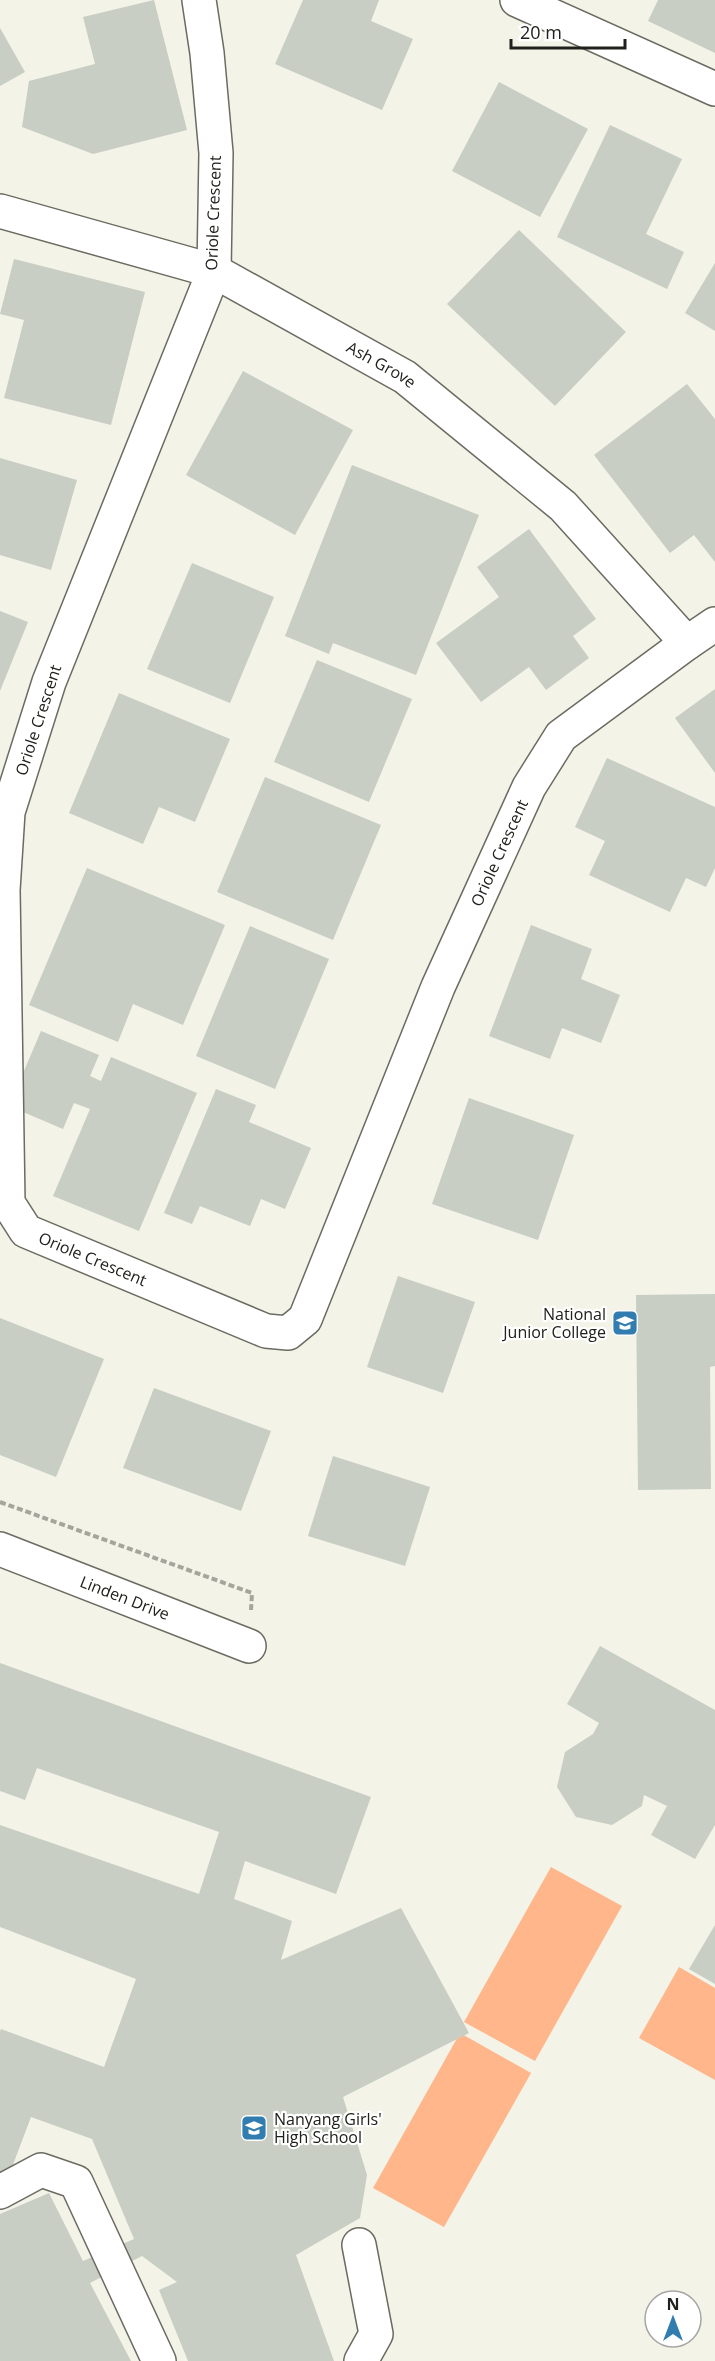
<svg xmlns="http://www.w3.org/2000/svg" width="715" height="2361" viewBox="0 0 715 2361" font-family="'Open Sans',sans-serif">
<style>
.green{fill:#feb68a}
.building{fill:#c8cec4}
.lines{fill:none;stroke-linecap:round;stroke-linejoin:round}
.minor-casing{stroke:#6b6b61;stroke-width:36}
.path{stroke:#a5a59c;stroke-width:4;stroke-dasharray:6 3;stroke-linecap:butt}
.minor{stroke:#fff;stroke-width:33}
.labels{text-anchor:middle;stroke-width:4.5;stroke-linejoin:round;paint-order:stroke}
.street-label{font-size:16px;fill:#20201c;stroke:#fff}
.poi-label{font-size:16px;fill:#20201c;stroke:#fff;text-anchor:end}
</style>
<rect width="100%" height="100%" fill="#f3f3e8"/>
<g class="green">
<polygon points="551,1867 622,1906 535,2061 464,2022"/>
<polygon points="679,1967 715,1988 715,2080 639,2038"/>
<polygon points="460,2033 531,2073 444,2227 373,2188"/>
</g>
<g class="building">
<polygon points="154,0 187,130 93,154 22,127 29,81 95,64 83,17"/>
<polygon points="303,0 379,0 371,21 413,39 382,110 275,64"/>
<polygon points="658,0 715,0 715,53 648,21"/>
<polygon points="0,28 25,72 0,86"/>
<polygon points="499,82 588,129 540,217 452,171"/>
<polygon points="610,125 682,159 646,234 684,252 667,289 557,237"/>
<polygon points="519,230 626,332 555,406 447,304"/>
<polygon points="14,259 145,292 111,425 4,398 24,320 0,314"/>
<polygon points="715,263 715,331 685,313"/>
<polygon points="243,371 353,430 295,535 186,475"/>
<polygon points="687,384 715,419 715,562 694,535 670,553 594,455"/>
<polygon points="0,458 77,480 51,570 0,555"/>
<polygon points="352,465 479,515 416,675 333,643 329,654 285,636"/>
<polygon points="529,529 596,619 573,636 589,658 546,690 529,667 481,702 436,643 499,597 477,567"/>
<polygon points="192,563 274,597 230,703 147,669"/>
<polygon points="0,611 28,622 0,691"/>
<polygon points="317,660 412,699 369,802 274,762"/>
<polygon points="715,689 715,773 675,718"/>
<polygon points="119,693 230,739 195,822 159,807 143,844 69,813"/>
<polygon points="607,758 715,807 715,868 706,887 686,878 670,912 589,875 605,841 575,827"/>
<polygon points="265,777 381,825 333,940 217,892"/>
<polygon points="87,868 225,925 183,1025 133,1004 118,1042 29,1005"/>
<polygon points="531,925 592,949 581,979 620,995 601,1043 562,1028 550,1059 489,1036"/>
<polygon points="250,926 329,959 275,1089 196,1056"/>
<polygon points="41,1031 99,1055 90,1076 101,1081 111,1057 197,1093 139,1231 53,1196 90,1109 74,1103 63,1129 9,1106"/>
<polygon points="216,1089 256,1105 249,1122 311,1148 285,1209 261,1199 250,1226 200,1206 192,1224 164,1213"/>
<polygon points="469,1098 574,1135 538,1240 432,1204"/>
<polygon points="398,1276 475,1302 443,1393 367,1367"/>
<polygon points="715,1294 715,1366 710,1367 711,1489 638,1490 636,1295"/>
<polygon points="0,1318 104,1359 56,1477 0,1455"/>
<polygon points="154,1388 271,1431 241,1511 123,1468"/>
<polygon points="333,1456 430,1487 405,1566 308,1536"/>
<polygon points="600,1646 715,1710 715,1825 695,1859 651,1835 667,1806 644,1795 642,1806 612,1825 576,1817 557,1787 565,1752 593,1734 599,1723 567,1704"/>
<polygon points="0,1663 371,1797 336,1894 245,1861 234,1899 292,1921 281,1960 401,1908 469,2033 343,2097 367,2175 360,2218 296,2255 334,2361 188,2361 159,2290 177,2282 142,2256 90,2283 131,2361 0,2361 0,2214 49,2193 83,2261 134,2239 92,2139 31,2117 0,2199 0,2031 1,2029 104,2067 136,1979 0,1927 0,1825 199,1894 219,1832 37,1768 25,1800 0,1791"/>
<polygon points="715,1925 715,1984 689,1969"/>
</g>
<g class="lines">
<defs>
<g id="minor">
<path id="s1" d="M199,0L207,53L216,153L214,271L49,682L8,812L3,890L8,1203L26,1231L266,1331L288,1333L305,1319L438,987L529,787L561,736L687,643L715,624"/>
<polyline points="517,0 715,89"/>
<path id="s2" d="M0,211L214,271L405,377L563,506L687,643"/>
<path id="s3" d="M0,1549L249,1646"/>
<polyline points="0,2192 41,2170 76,2182 159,2361"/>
<polyline points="359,2245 376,2334 361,2361"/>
</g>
</defs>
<use href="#minor" class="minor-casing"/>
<polyline class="path" points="0,1502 252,1593 251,1610"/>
<use href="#minor" class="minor"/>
</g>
<defs>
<symbol id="school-square" viewBox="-11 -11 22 22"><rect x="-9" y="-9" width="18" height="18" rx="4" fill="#317daf" stroke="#fff"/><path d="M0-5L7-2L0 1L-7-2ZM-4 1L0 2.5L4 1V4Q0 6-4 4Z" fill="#fff"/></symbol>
</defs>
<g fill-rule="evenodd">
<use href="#school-square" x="610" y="1308" width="30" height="30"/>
<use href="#school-square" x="239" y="2113" width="30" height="30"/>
</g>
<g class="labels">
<g class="street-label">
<text transform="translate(213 213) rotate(-88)" y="6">Oriole Crescent</text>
<text dy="6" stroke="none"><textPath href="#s2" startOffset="414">Ash Grove</textPath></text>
<text transform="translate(38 720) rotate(-72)" y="6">Oriole Crescent</text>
<text dy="6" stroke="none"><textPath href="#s1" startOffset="2085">Oriole Crescent</textPath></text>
<text dy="6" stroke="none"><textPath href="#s1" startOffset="1348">Oriole Crescent</textPath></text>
<text dy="6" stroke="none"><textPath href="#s3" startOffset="134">Linden Drive</textPath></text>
</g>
<g class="poi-label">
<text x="606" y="1320">National<tspan x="606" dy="18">Junior College</tspan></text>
<text x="274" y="2125" text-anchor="start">Nanyang Girls'<tspan x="274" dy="18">High School</tspan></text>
</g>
</g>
<g transform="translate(673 2319)"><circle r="28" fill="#ffffff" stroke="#a6a6a4" stroke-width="1.5"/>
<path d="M0-4.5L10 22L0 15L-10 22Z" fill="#317daf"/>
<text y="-9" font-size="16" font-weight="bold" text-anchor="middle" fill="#20201c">N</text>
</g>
<path d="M511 39v9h114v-9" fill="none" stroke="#20201c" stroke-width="3"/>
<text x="520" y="39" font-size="18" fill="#20201c" stroke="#ffffff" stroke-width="4.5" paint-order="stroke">20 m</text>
</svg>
